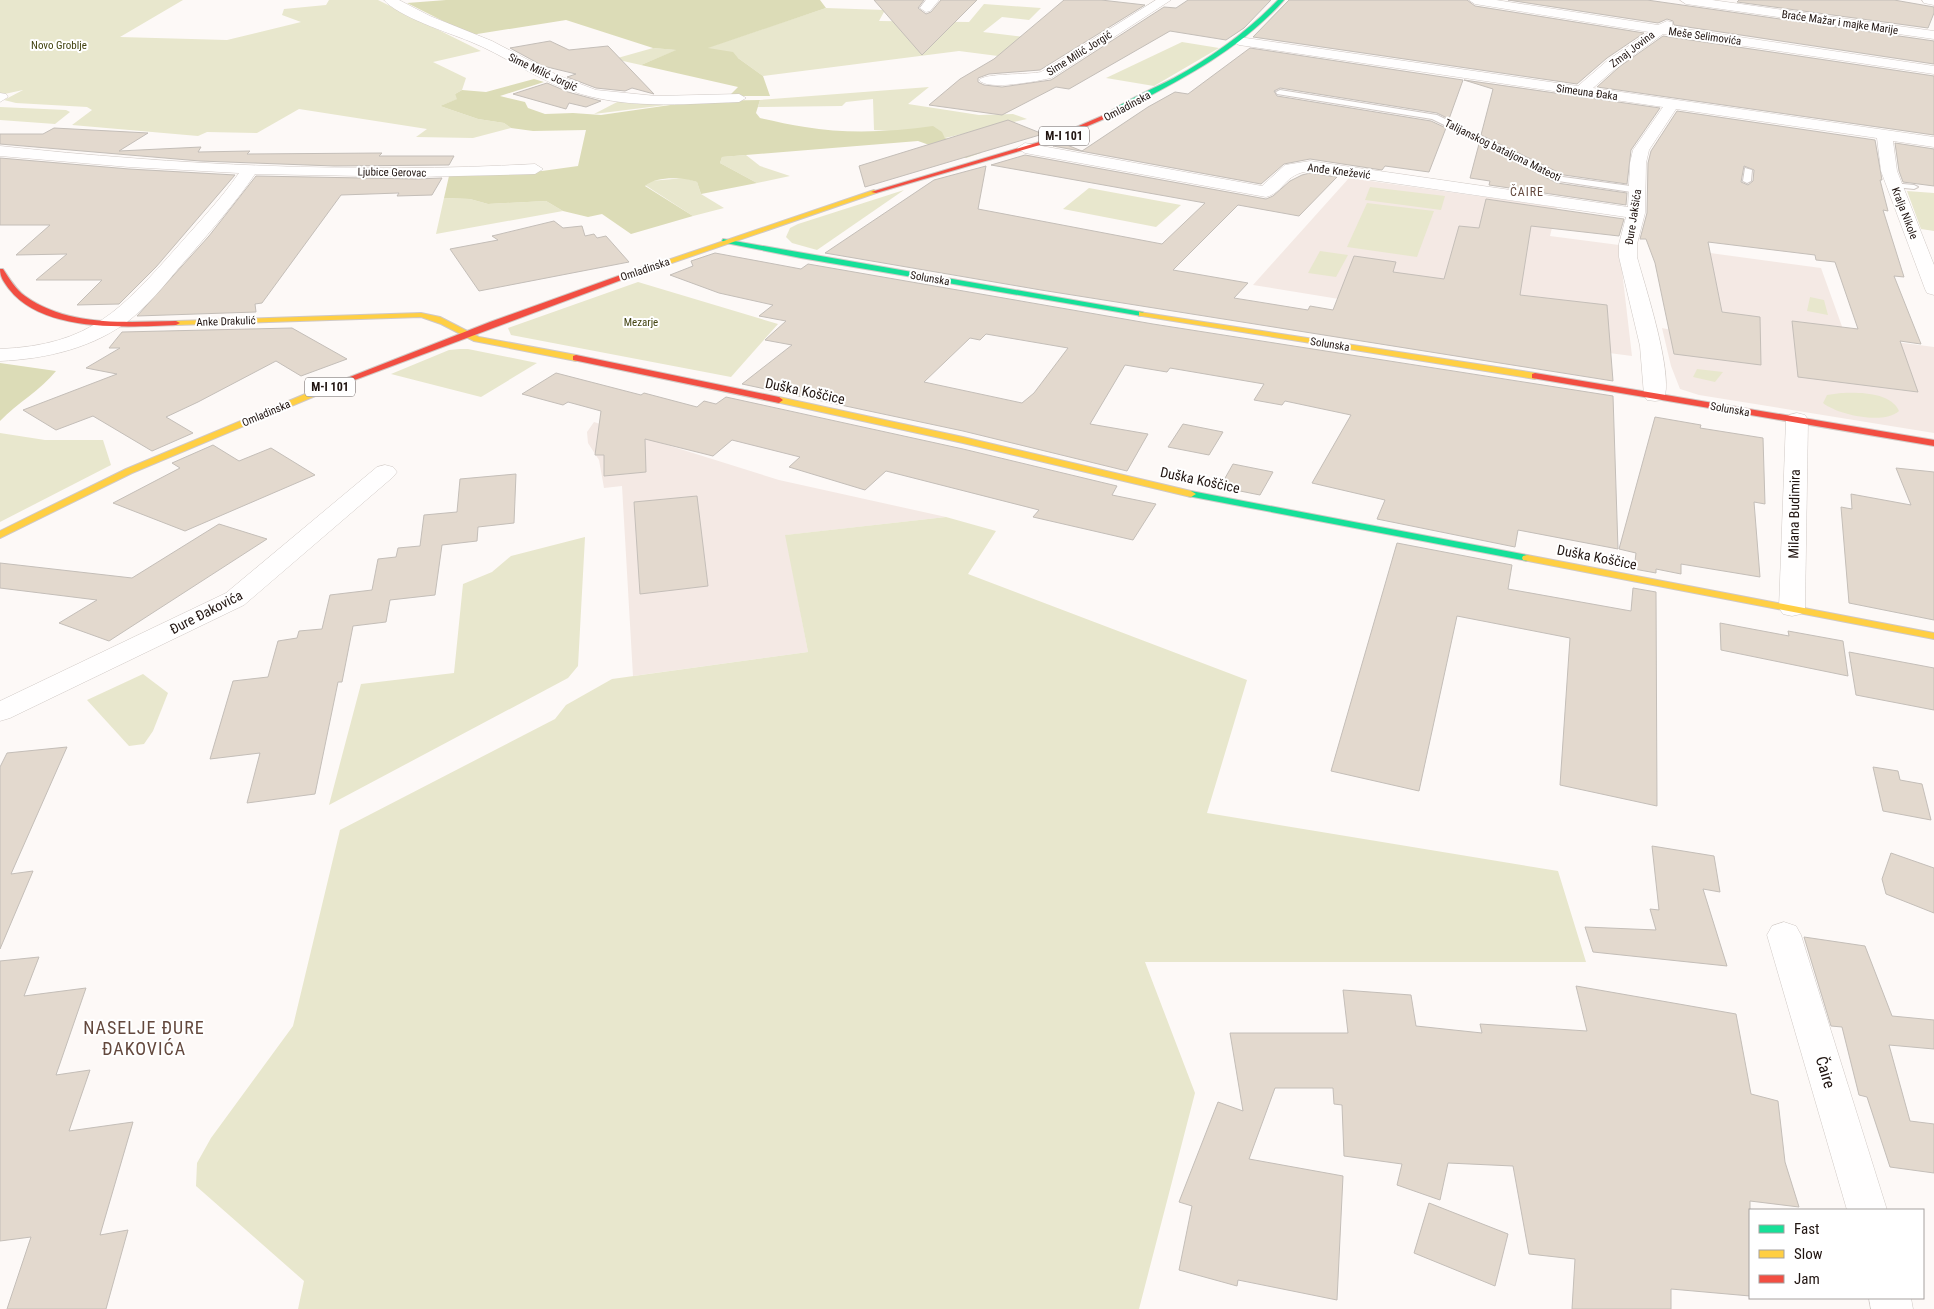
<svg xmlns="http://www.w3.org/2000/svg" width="1934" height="1309" viewBox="0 0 1934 1309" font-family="'Roboto Condensed',sans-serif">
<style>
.built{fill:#f4e9e4}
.green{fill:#e8e7cd}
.forest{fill:#dcdcb7}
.building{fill:#e3d9ce;stroke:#c4beb8;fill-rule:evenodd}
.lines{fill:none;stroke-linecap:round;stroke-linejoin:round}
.lane-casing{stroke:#d0c9c5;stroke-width:2}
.street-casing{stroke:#d0c9c5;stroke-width:1}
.fast-casing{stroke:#d0c9c5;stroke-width:2}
.slow-casing{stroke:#d0c9c5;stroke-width:2}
.jam-casing{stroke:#d0c9c5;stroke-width:2}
.lane{fill:#fffefe;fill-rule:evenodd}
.street{fill:#fffefe;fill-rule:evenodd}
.fast{fill:#16e098;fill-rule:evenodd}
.slow{fill:#ffcf43;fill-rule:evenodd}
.jam{fill:#f24e42;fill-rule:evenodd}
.labels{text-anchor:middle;stroke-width:4;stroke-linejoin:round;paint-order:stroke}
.far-street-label{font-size:11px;fill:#201410;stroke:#fff}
.far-park-label{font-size:11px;fill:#434412;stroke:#fff}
.shield{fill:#fff;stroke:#635a58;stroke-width:1}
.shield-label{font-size:12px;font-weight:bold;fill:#201410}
.far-neighbourhood-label{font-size:12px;letter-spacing:1px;fill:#64493e;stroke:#fff}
.street-label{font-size:14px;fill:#201410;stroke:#fff}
.near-street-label{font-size:16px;fill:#201410;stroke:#fff}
.near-neighbourhood-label{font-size:18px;letter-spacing:1px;fill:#64493e;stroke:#fff}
</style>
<rect width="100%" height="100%" fill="#fdf9f7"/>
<g class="built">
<polygon points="1349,178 1557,207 1550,236 1619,245 1632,356 1486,337 1486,323 1253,285"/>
<polygon points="1710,253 1821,268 1844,332 1850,336 1934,347 1934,433 1699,395 1680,389 1671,366 1662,328 1728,342"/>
<polygon points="594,422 779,480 946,517 786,535 808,652 633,676 622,486 604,488 599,460 588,443 587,432"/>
</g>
<g class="green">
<polygon points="0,0 183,0 120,37 227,40 301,22 282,15 284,9 326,5 329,0 378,0 481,51 433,62 466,78 462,90 455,94 458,99 440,106 478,119 504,123 511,128 473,138 416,137 427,129 299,109 257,133 207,132 198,136 72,125 92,110 87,107 16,103 4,100 23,90 0,95"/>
<polygon points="984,4 1041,8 1029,20 1002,17 983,32 1025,37 998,56 959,51 763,76 738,58 706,48 826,8 885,10 879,21 969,22"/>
<polygon points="1182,42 1219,48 1154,86 1106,78"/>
<polygon points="653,48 677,50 641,65 614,59"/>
<polygon points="929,87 908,104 979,115 1013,114 1027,119 945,138 942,134 874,130 873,99 846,102 842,106 758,107 760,100"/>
<polygon points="623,99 698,101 594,114"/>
<polygon points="0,107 66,110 70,112 55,124 0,120"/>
<polygon points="746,155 760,166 790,176 757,183 720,163 722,157"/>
<polygon points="685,178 697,182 701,194 724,208 693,216 645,185 650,181"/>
<polygon points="1370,187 1445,196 1441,210 1365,200"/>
<polygon points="1089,188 1181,205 1156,227 1063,209"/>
<polygon points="904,190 817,250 792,243 786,237 790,228 798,224"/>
<polygon points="1907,191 1934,193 1934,231 1921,229"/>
<polygon points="444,198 470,199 488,204 546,201 563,211 436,234"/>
<polygon points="1367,203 1434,211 1417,257 1347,247"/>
<polygon points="1320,251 1348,255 1336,277 1308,273"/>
<polygon points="638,282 778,324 731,377 511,335 508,328"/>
<polygon points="1810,297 1824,300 1828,315 1807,311"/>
<polygon points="460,349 468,349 537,363 481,397 391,374 449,350"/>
<polygon points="1697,369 1723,372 1715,382 1693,377"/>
<path d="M1841,393C1858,392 1891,392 1899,411C1884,425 1838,415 1823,403L1827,395Z"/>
<polygon points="0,433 45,440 103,440 111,465 0,522"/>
<polygon points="946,517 996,531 968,574 1247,680 1207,813 1558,871 1586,962 1145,962 1195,1093 1139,1309 298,1309 304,1281 196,1186 197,1163 211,1138 293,1026 340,830 555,719 566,705 612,679 808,652 785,535"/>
<polygon points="585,537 578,666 568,678 329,805 361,684 454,673 463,584 492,572 511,556"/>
<polygon points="143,674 168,693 153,731 144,744 129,746 87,700"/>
</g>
<g class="forest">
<polygon points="446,0 820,0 826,8 708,48 733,52 738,58 763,76 770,96 729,96 738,87 641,65 676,50 653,48 566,20 471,35 407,3"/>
<path d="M534,79L544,82L500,96L525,102L528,108L545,114L573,113L601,115L698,101L760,100L756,113L760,118C775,121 790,125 805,127C846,134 892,132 933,126L942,132L945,138L981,153L966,158L918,141L722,157L720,163L757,183L701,194L697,182C683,177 656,176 645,186L693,216L631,234L602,214L588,217L563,211L546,201L488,204L470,199L444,198L449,176L542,171L578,166L586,130L533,131L511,128L504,123L478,119L440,106L457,99L455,94L462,90L486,92Z"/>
<path d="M0,363L56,371C41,390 17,403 0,421Z"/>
</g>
<g class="building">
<polygon points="874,0 924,0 918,8 926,14 931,12 941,0 977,0 922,55"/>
<polygon points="1064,0 1101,0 1145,5 1040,70 989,74 978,78 978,82 984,85 1002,87 1051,80 1164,7 1176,8 1188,0 1271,0 1244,28 1226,40 1170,31 1069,89 1056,87 1002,115 929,105 960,79 994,59"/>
<polygon points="1289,0 1467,0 1475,6 1644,33 1607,58 1577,84 1253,37"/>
<polygon points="1508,0 1647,0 1934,41 1934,64 1674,25 1673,21 1667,19 1658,23"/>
<polygon points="1739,0 1894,0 1934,7 1934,13 1928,28 1737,2"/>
<polygon points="1663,36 1934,76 1934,135 1597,87 1619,67"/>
<polygon points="550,41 569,50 608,46 654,94 632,88 625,91 596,88 567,77 576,74 543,66 510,48"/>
<polygon points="1250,48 1463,80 1449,119 1437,113 1280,88 1274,91 1277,96 1431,121 1446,128 1429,172 1385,166 1382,170 1310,159 1284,164 1261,184 1053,146 1062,143 1082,151 1148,107 1175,92 1188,94"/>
<polygon points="1464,80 1660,108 1631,150 1627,184 1564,175 1481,135 1493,89"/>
<polygon points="547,83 568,92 601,101 586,107 569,103 566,109 513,94"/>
<path d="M1677,111L1875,140L1882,180H1880L1888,211L1883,210L1904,277L1894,276L1921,344L1900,341L1918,392L1798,377L1792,321L1858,329L1835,262L1816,260L1815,255L1708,242L1722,312L1760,317L1761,365L1674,354L1655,263L1646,239H1640L1647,213L1648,163L1651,151ZM1744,166L1754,170L1753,181L1748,185L1741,182Z"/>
<polygon points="1008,120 1043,134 865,187 859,166"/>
<polygon points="54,128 148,133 119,151 201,147 198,152 250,151 247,154 382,153 379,156 454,156 449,165 334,166 200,161 0,144 0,134 43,134"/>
<polygon points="1895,143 1934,149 1934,186 1903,182 1899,171"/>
<polygon points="1479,144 1557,183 1627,193 1626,205 1489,185 1490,181 1470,178"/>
<polygon points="1025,155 1266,199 1273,196 1290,181 1302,175 1310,173 1337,177 1299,216 1238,205 1173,270 1248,283 1234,298 1308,310 1310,306 1333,310 1354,256 1396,262 1393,272 1444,279 1459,226 1479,228 1486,199 1624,219 1619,236 1531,226 1520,295 1607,305 1613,381 1041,290 825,253 934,180 986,166 978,209 1162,244 1205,203 991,165"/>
<polygon points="0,158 129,169 235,175 156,267 119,304 77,305 102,280 36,280 67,254 16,255 50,225 0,225"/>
<polygon points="256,176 416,179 442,178 432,195 397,196 399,193 341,195 262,303 255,304 256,312 137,316 209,236"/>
<polygon points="554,221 563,228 582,226 585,236 594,234 597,238 606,236 629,262 479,291 450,249 498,240 492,236"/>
<path d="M715,253L801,269L808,264L1153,324L1613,396L1618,549L1518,530L1515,547L1377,519L1385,500L1312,483L1351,415L1285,401L1282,405L1254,400L1264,384L1170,368L1167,372L1125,365L1090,424L1148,434L1127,471L963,431L742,384L792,345L765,340L786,321L759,316L773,305L719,293L670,275L693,266L691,261ZM986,334L1068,348L1034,393L1022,403L924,382L970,338L980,340Z"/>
<polygon points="292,328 347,359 301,376 276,361 198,402 166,417 193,433 152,451 93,416 56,430 23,410 117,374 86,368 120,348 109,348 122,332"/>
<polygon points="556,373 641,395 644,393 697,407 704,401 716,404 726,397 963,449 1117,486 1112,495 1156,504 1133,540 1033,517 1039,510 886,471 865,490 789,467 800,457 732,440 713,456 645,439 646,472 604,476 604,455 595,455 601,411 568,402 563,405 522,394"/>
<polygon points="1655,417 1701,425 1700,428 1763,438 1765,504 1754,502 1760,577 1681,564 1681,574 1656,569 1656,573 1634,569 1636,553 1619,549"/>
<polygon points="1183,424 1223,432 1209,455 1168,447"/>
<polygon points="213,445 239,461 271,448 315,475 185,531 113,503 180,468 172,463"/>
<polygon points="1233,464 1273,472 1260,495 1220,487"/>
<polygon points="1896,468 1934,472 1934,620 1849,603 1841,507 1852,509 1851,494 1911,505"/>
<polygon points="516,474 514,523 478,527 477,541 442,545 435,595 390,600 386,622 353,626 342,682 338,682 315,794 247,803 260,753 210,759 233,681 268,677 278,641 297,638 299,631 322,629 330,595 372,590 378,559 396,557 398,548 420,546 424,515 457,512 460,479"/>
<polygon points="697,496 708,586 640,594 634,502"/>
<polygon points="219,524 267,539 109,641 59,623 97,600 0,588 0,563 132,578"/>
<polygon points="1397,543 1512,565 1508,589 1631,611 1633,588 1656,592 1657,806 1560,785 1570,638 1457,616 1419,791 1331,771"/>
<polygon points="1720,623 1789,636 1788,631 1843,641 1848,676 1721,650"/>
<polygon points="1849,652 1934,668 1934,710 1856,695"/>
<polygon points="67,747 11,874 33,871 0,949 0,767 7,753"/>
<polygon points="1873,767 1898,771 1900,780 1922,784 1931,820 1883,811"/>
<polygon points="1652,846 1714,856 1720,892 1703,889 1727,966 1593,952 1585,927 1656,930 1650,909 1659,910"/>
<polygon points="1891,853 1934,868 1934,913 1886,894 1882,879"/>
<polygon points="1804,937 1865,946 1892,1016 1934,1020 1934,1049 1889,1045 1910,1121 1934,1124 1934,1173 1890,1167 1867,1097 1859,1095 1842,1027 1831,1026"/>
<polygon points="39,957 24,996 86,988 56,1075 90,1070 69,1131 133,1122 100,1235 128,1230 106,1309 7,1309 31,1237 0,1241 0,961"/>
<polygon points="1576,986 1736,1014 1751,1094 1778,1101 1785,1162 1799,1207 1750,1201 1750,1296 1671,1289 1671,1309 1572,1309 1575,1259 1529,1254 1513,1166 1448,1163 1440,1200 1397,1185 1402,1164 1344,1156 1342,1105 1334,1104 1333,1088 1275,1088 1249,1159 1343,1176 1337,1300 1238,1280 1237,1286 1179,1270 1192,1206 1179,1202 1218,1102 1243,1111 1230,1033 1348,1033 1343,990 1411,995 1416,1026 1482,1033 1480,1024 1587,1031"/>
<polygon points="1429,1203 1508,1234 1495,1286 1414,1253"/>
</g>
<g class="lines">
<defs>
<g id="lane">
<polygon points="1280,90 1437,115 1563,177 1638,187 1642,190 1638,193 1558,181 1432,119 1277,94 1276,92"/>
<polygon points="1745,168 1752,170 1751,181 1747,183 1743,181"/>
<polygon points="1892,183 1914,185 1918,187 1914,189 1895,187 1892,187"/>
</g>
<g id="street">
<path d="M384,0H399L430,16L492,41L557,75L596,90L656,96L739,94L746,98L739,102C682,104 623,110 569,90C534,78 504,55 469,41C449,33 397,16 384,0Z"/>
<polygon points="926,0 939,0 930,11 926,12 920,8"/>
<path d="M1156,0H1171L1051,78C1038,81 988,91 979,80C985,73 1029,75 1041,72Z"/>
<path d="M1469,0H1496L1658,25L1667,21L1672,22V27L1934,66V74L1663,34L1618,66L1593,88L1934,137V147L1893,141L1897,171L1934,265V295L1927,293L1925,289L1881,171L1877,138L1676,109L1649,150L1646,163L1645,213L1637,244V257C1644,283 1676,380 1663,400L1655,401L1647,400L1644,395L1640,346L1619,257V244L1626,217L1310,171C1283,174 1285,192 1266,197L1025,153L1017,148L1025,143L1262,186L1285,165L1310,161L1628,207L1630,163L1633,150L1663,107L1239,45L1232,41L1239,37L1578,86L1608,60L1649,32L1475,4Z"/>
<polygon points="1680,0 1712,0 1934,31 1934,39 1686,4"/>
<polygon points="1922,0 1934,0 1934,5 1924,3"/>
<polygon points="0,93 6,94 8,97 0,102"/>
<path d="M0,146C177,165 357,174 535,164L543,169L535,174L416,177L255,174C236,202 213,228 191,254C172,275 154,300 132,318C95,348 46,359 0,361V349C91,345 121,310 178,246C199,222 221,199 239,173L129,167L0,156Z"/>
<polygon points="1797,413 1805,415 1808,420 1805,608 1801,614 1792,616 1783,614 1779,608 1786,420 1789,415"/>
<polygon points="385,465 393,467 397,472 393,477 244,605 10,718 0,721 0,701 226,593 377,467"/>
<polygon points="1784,922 1796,926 1801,935 1887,1210 1847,1210 1767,935 1772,926"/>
<polygon points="1869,1298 1911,1298 1913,1309 1871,1309"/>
</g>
<g id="fast">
<path d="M1278,0H1284C1237,53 1172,84 1111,116L1106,115C1123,101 1153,89 1174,78C1212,57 1247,32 1278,0Z"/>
<polygon points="723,239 1142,312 1146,314 1142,316 801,258 726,243 722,241"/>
<polygon points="1191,491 1527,555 1532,558 1527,561 1188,496 1186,494 1188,492"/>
</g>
<g id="slow">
<polygon points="874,190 877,192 876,193 663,266 656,264"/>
<polygon points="1139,312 1535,373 1539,376 1535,379 1142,316 1139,316"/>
<polygon points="421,313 440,317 479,337 576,355 580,358 576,361 474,341 441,324 421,317 176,325 172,323 176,321"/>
<polygon points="341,379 345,382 344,384 132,473 0,538 0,531 126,469"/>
<polygon points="779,397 963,437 1191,491 1196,494 1191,497 963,443 776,402 776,398"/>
<polygon points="1527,555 1934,633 1934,639 1523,560 1522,558 1523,556"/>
</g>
<g id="jam">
<polygon points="1109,113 1112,115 1111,116 1050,142 876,193 871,192 1046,140"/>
<polygon points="657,262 664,264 344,384 341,385 337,382 490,322"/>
<path d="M0,269H3C9,278 16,290 25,296C68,327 126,322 176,321L180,323L176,325C127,327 43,333 9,289C4,282 0,277 0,269Z"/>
<polygon points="576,355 779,397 783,400 779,403 573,360 573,356"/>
<polygon points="1535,373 1934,440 1934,446 1532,378 1532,374"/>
</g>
</defs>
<use href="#lane" class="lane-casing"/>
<use href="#street" class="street-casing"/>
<use href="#fast" class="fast-casing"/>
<use href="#slow" class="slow-casing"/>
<use href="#jam" class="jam-casing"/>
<use href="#lane" class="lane"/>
<use href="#street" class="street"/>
<use href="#fast" class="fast"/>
<use href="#slow" class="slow"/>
<use href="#jam" class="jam"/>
</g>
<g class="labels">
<g class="far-street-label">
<text transform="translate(1840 22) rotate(8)" y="4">Braće Mažar i majke Marije</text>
<text transform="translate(1705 36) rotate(8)" y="4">Meše Selimovića</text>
<text transform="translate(1632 49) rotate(-37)" y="4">Zmaj Jovina</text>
<text transform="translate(1079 53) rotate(-32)" y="4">Sime Milić Jorgić</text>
<text transform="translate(543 72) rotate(25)" y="4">Sime Milić Jorgić</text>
<text transform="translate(1587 92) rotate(8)" y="4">Simeuna Đaka</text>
<text transform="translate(1127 106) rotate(-28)" y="4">Omladinska</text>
<text transform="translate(1503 150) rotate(26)" y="4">Talijanskog bataljona Mateoti</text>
<text transform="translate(1339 171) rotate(7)" y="4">Anđe Knežević</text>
<text transform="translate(392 172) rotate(1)" y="4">Ljubice Gerovac</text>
<text transform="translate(1905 213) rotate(69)" y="4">Kralja Nikole</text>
<text transform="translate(1633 217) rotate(-81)" y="4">Đure Jakšića</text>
<text transform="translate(645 269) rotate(-19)" y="4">Omladinska</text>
<text transform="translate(930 278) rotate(10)" y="4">Solunska</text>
<text transform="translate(226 321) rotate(-2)" y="4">Anke Drakulić</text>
<text transform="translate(1330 344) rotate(9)" y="4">Solunska</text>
<text transform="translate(1730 409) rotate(10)" y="4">Solunska</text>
<text transform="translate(266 413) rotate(-23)" y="4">Omladinska</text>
</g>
<g class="far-park-label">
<text x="59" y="49">Novo Groblje</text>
<text x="641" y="326">Mezarje</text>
</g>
<g class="shield">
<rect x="1039" y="126.5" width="50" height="19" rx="4"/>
<rect x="305" y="377.5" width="50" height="19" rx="4"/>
</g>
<g class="shield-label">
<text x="1064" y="140">M-I 101</text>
<text x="330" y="391">M-I 101</text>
</g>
<g class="far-neighbourhood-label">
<text x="1527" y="196">ČAIRE</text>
</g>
<g class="street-label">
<text transform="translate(805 391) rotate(12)" y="5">Duška Koščice</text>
<text transform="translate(1200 480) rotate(12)" y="5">Duška Koščice</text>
<text transform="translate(1794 514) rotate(-89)" y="5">Milana Budimira</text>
<text transform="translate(1597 557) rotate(11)" y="5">Duška Koščice</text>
<text transform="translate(206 612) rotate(-27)" y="5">Đure Đakovića</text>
</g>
<g class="near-street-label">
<text transform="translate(1826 1072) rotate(73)" y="6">Čaire</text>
</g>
<g class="near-neighbourhood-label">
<text x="144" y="1034">NASELJE ĐURE<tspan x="144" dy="21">ĐAKOVIĆA</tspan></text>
</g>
</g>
<rect x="1749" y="1209" width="175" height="90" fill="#ffffff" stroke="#a6a19f"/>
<rect x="1759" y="1225" width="25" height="8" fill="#16e098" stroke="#a6a19f"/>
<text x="1794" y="1234" font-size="15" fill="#201410">Fast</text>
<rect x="1759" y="1250" width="25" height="8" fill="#ffcf43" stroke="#a6a19f"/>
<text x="1794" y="1259" font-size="15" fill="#201410">Slow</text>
<rect x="1759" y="1275" width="25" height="8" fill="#f24e42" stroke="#a6a19f"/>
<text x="1794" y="1284" font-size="15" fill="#201410">Jam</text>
</svg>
